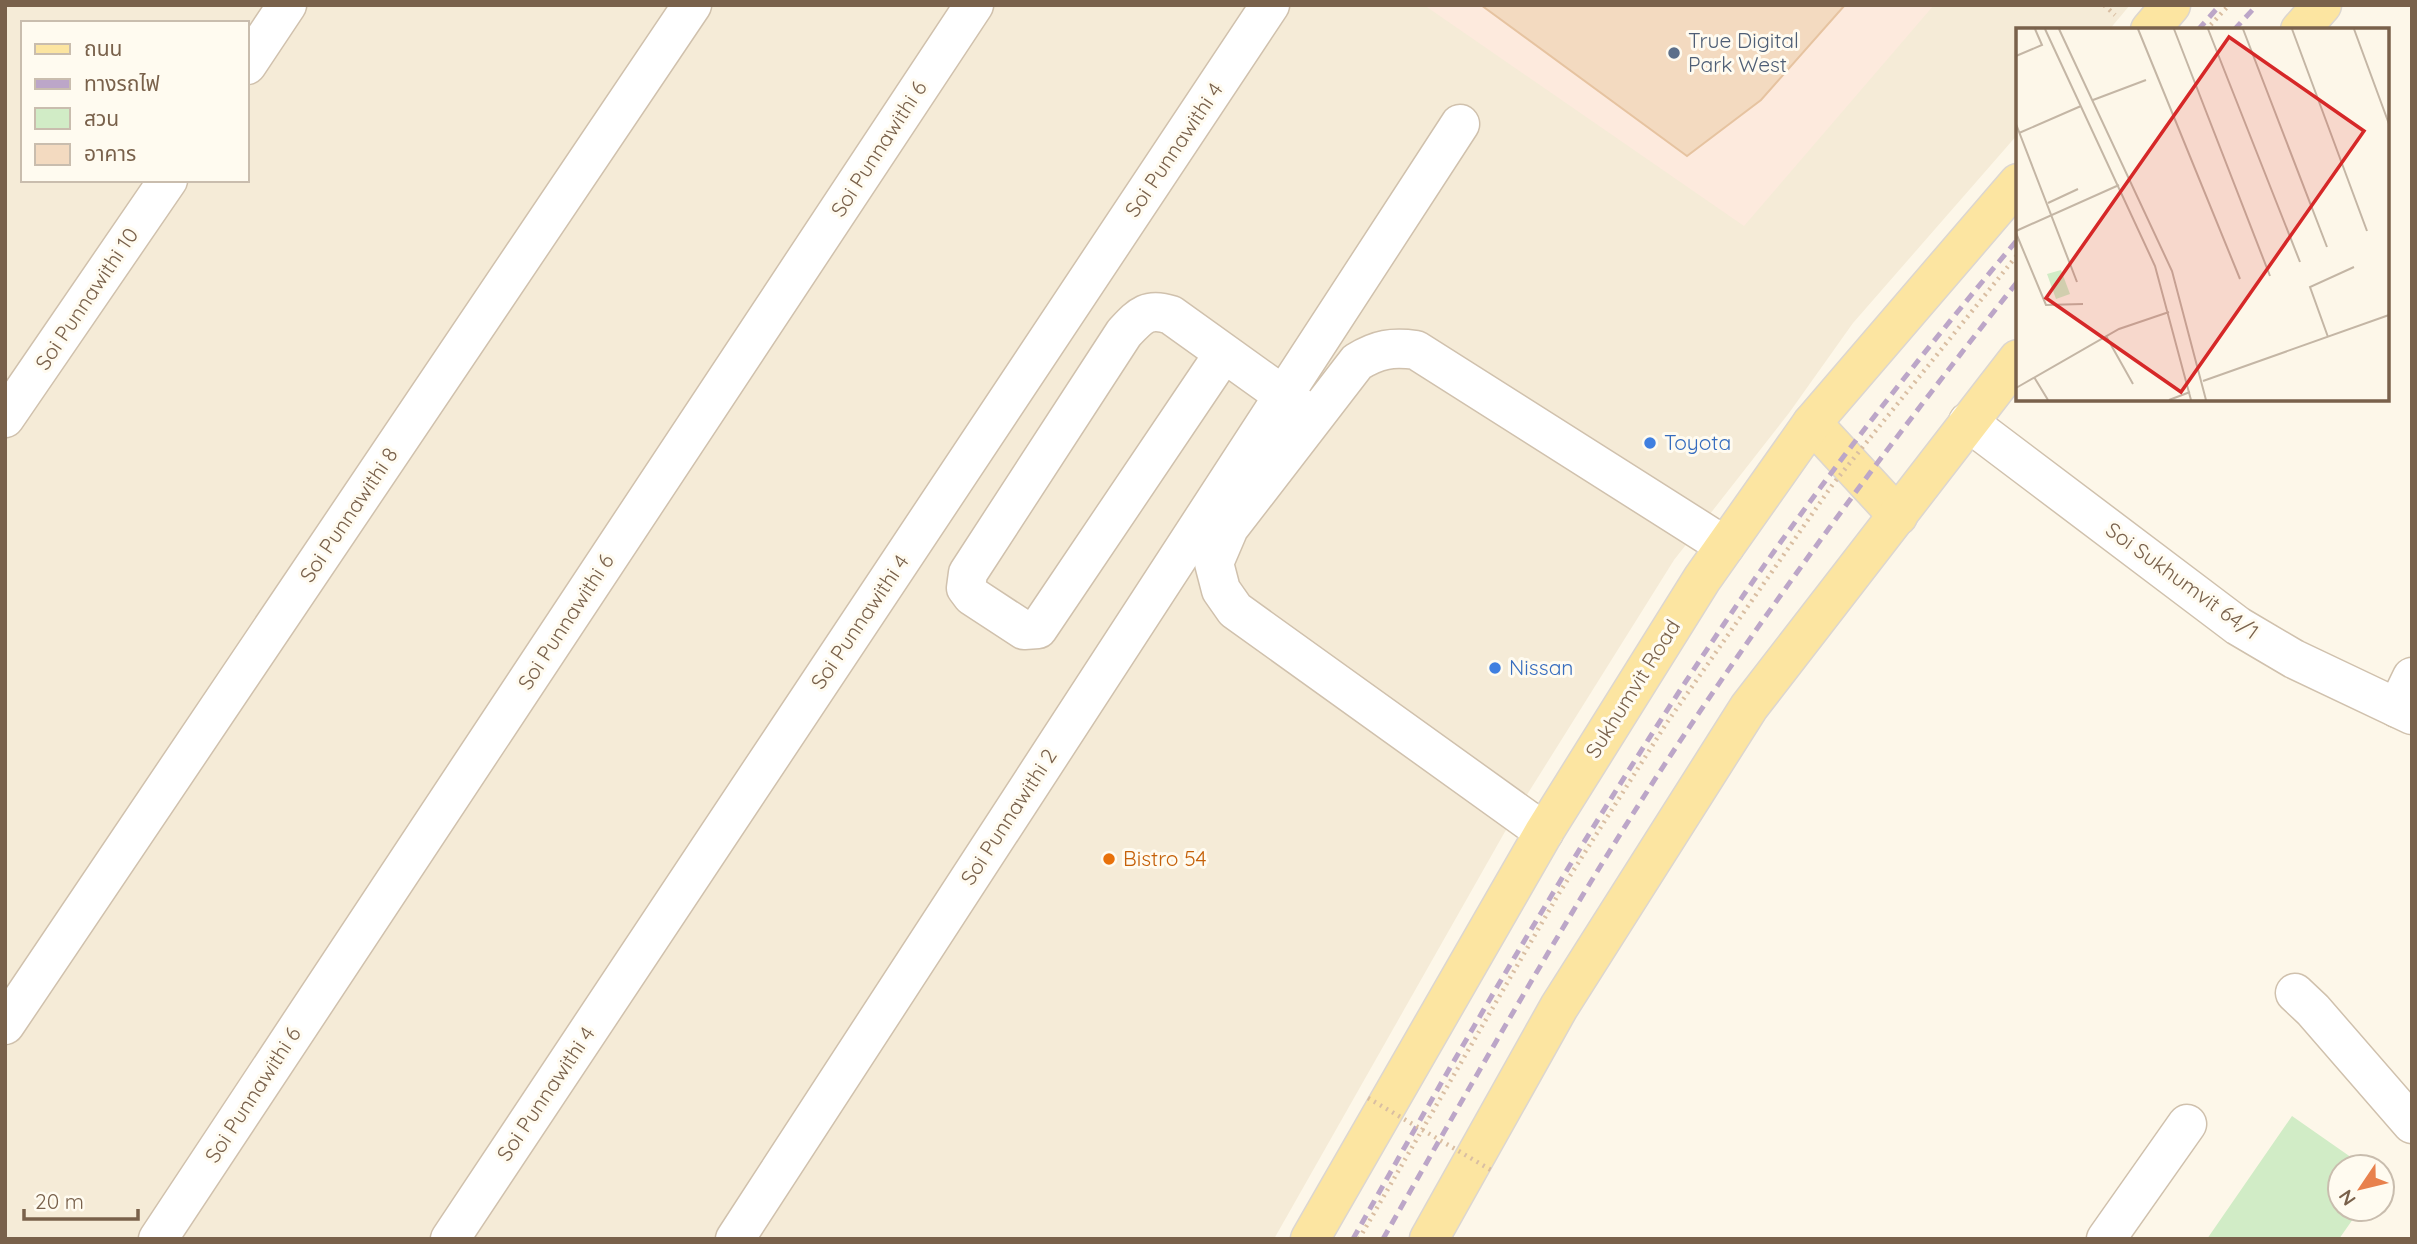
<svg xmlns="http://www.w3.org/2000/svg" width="2417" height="1244" viewBox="0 0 2417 1244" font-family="Quicksand,'Noto Sans Thai',sans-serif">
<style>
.residential{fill:#f5ebd7;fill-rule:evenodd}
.commercial{fill:#fdeadd}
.green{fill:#d1ecc6}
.building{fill:#f3dac0;stroke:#e6c3a0;stroke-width:2}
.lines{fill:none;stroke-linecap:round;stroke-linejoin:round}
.minor-casing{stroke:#d0c1ad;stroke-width:41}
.major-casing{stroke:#dcd6d0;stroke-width:41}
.path{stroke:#d9bea2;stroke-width:4.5;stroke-dasharray:2 5;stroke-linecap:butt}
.minor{stroke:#fff;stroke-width:38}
.major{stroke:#fce5a1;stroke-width:38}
.rail{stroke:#bca6c8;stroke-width:5;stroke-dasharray:10 7;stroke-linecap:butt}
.path-bridge{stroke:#d9bea2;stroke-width:4.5;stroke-dasharray:2 5;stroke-linecap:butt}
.service-dot{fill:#5c6f8a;stroke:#fffbf0;stroke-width:2.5}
.shop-dot{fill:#3f7fe0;stroke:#fffbf0;stroke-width:2.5}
.food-dot{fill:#e8710a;stroke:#fffbf0;stroke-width:2.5}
.labels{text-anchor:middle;stroke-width:6;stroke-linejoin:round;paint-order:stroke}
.service-label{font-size:21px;fill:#4e5e75;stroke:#fffbf0;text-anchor:start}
.street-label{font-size:21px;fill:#79614b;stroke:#fffbf0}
.shop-label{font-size:21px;fill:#366cbe;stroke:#fffbf0;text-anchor:start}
.food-label{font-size:21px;fill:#c56008;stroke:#fffbf0;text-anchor:start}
.inset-road{fill:none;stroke:#c4b6a5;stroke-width:2}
.view{fill:#d62828;fill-opacity:0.15;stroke:#d62828;stroke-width:3.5}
.inset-edge{fill:none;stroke:#79614b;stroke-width:3.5}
</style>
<rect width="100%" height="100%" fill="#fdf7e9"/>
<path class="residential" d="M5,5H2130L2109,30H2018V134L1853,323L1789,413L1674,560L1515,814L1274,1239H5ZM23,23H247V180H23Z"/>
<polygon class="commercial" points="1424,5 1934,5 1744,226"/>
<polygon class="green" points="2292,1116 2365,1167 2340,1167 2340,1209 2360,1209 2339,1239 2207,1239"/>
<polygon class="building" points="1481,5 1845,5 1761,100 1687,156"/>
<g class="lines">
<defs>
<g id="minor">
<polyline points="247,65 287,5"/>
<path d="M1224,353L1038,629L1024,630L972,596L966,588L968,573L1124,333C1140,316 1147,307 1171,315L1305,411"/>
<polyline points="5,418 168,180"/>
<polyline points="1968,422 2238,626 2294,659 2412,715"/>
<polyline points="2397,708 2412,677"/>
<path d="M1544,832L1235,610L1221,590L1214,563L1229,528L1357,362C1378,349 1392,347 1416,350L1725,546"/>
<polyline points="2295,993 2313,1010 2412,1124"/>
<polyline points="5,1025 692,5"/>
<polyline points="158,1239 974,5"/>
<polyline points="450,1239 1270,5"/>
<polyline points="735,1239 1460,124"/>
<polyline points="2106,1239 2187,1124"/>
</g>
<g id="major">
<polyline points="2150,30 2171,5"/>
<polyline points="2300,30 2322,5"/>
<polyline points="1812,423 1898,516"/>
<polyline points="1310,1239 1544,832 1702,579 1812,423 2018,183"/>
<polyline points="1429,1239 1559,1007 1749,707 2018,359"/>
</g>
</defs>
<use href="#minor" class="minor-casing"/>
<use href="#major" class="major-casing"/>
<g class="path">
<polyline points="2104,5 2115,15"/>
<polyline points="2206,30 2229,5"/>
</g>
<use href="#minor" class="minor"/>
<use href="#major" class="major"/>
<g class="rail">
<polyline points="2198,30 2220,5"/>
<polyline points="2234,30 2257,5"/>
<path d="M1353,1239C1476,1019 1603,801 1745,593C1829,471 1922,353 2018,239"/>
<path d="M1383,1239C1472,1083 1560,927 1657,776C1769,605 1891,441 2018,281"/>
</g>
<g class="path-bridge">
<polyline points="1368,1098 1491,1170"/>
<polyline points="1359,1239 1558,895 1666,724 1833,484 2018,254"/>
</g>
</g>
<circle class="service-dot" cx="1674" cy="53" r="7"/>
<g class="shop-dot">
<circle cx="1650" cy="443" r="7"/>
<circle cx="1495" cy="668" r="7"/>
</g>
<circle class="food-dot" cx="1109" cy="859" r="7"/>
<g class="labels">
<g class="service-label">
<text x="1688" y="48">True Digital<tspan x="1688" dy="24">Park West</tspan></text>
</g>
<g class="street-label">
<text transform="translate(879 149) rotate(-57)" y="7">Soi Punnawithi 6</text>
<text transform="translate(1174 150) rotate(-56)" y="7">Soi Punnawithi 4</text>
<text transform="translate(87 299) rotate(-56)" y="7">Soi Punnawithi 10</text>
<text transform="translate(349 515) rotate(-56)" y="7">Soi Punnawithi 8</text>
<text transform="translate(2182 581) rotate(36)" y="7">Soi Sukhumvit 64/1</text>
<text transform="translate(566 622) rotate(-57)" y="7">Soi Punnawithi 6</text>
<text transform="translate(860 622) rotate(-56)" y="7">Soi Punnawithi 4</text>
<text transform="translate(1633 689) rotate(-58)" y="7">Sukhumvit Road</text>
<text transform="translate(1009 817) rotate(-57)" y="7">Soi Punnawithi 2</text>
<text transform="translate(546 1094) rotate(-56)" y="7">Soi Punnawithi 4</text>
<text transform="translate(253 1095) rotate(-57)" y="7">Soi Punnawithi 6</text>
</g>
<g class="shop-label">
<text x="1664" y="450">Toyota</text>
<text x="1509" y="675">Nissan</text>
</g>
<g class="food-label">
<text x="1123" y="866">Bistro 54</text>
</g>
</g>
<g transform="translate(2016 28)">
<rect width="373" height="373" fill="#fdf7e9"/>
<path d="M45,242L54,266L40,271L31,246Z" fill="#d1ecc6"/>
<path class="inset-road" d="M29,1L139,238L175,372M43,1L156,243L190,372M122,1L224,251M158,1L254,248M192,1L284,234M227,1L311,219M276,1L351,203M338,1L373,96M0,28L26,17L19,1M77,72L130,52M0,96L61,254M3,105L65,78M32,175L62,161M0,203L103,157M0,205L30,277L67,276M90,308L117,356M312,309L294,259L338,239M18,349L32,372M187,353L373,287M0,360L103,301L153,284M153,372L174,364"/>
<path class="view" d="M213,9L348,103L165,364L30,270Z"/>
<rect width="373" height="373" class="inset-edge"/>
</g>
<rect width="2417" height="1244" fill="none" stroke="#79614b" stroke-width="14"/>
<rect x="21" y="21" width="228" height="161" fill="#fffbf0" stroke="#c9bdae" stroke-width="2"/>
<rect x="35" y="44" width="35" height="10" fill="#fce5a1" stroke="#c9bdae" stroke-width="2"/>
<text x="84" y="56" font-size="21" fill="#79614b">ถนน</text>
<rect x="35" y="79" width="35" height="10" fill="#bca6c8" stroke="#c9bdae" stroke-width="2"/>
<text x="84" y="91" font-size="21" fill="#79614b">ทางรถไฟ</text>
<rect x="35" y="108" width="35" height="21" fill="#d1ecc6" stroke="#c9bdae" stroke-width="2"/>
<text x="84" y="126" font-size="21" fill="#79614b">สวน</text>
<rect x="35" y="144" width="35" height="21" fill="#f3dac0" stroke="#c9bdae" stroke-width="2"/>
<text x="84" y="161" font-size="21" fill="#79614b">อาคาร</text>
<g transform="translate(2361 1188) rotate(235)"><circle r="33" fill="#fffbf0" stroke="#c9bdae" stroke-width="2"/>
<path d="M0-5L12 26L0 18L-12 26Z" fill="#e8814d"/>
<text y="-10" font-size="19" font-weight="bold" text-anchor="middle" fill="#79614b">N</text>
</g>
<path d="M24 1209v10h114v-10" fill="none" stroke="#79614b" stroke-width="3.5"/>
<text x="35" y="1209" font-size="21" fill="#79614b" stroke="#fffbf0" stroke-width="5" paint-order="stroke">20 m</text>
</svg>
